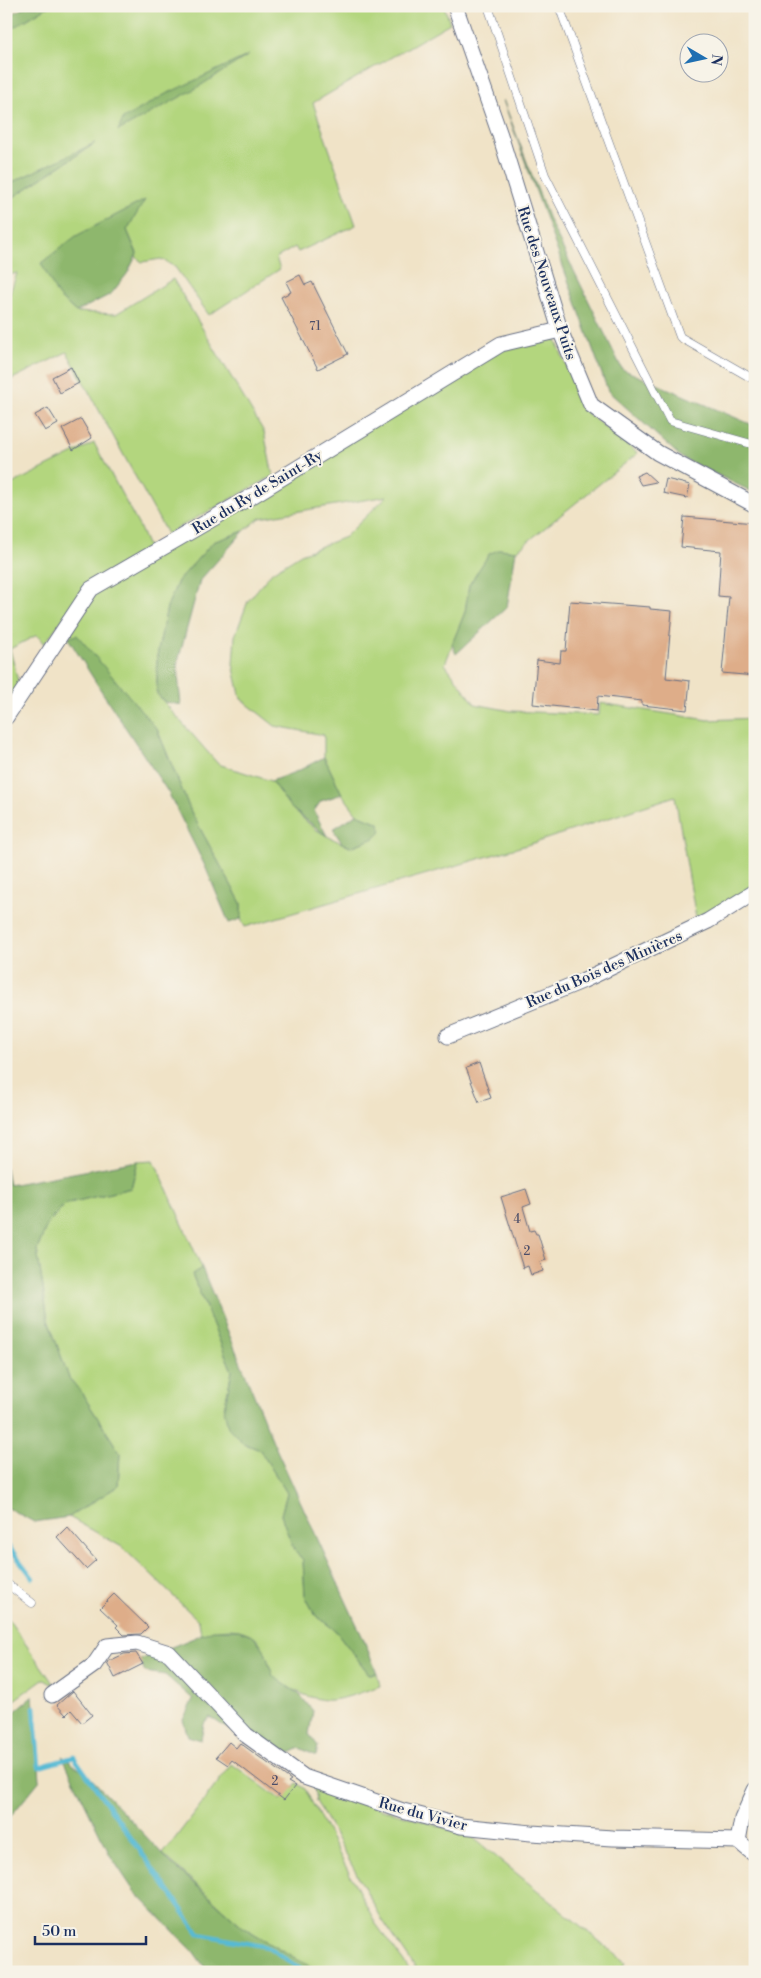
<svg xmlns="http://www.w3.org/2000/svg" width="761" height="1978" viewBox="0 0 761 1978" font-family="'Libre Bodoni',serif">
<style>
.green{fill:#b3d67e;stroke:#67826e;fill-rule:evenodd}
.forest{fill:#8eb76d;stroke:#547366}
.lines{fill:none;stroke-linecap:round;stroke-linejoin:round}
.stream{stroke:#56bad4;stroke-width:4.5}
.building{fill:#dead89}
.lane-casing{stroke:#666e83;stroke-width:9}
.street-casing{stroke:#666e83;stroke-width:17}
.lane{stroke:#fff;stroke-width:8}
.street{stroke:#fff;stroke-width:15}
.labels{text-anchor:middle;stroke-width:4;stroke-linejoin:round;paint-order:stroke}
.number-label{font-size:12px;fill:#4c4e69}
.street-label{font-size:15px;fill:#1b2f5e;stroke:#f7f3e8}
</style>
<rect width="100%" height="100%" fill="#f7f3e8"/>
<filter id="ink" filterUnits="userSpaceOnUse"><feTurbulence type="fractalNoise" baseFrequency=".02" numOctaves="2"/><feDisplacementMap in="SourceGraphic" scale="10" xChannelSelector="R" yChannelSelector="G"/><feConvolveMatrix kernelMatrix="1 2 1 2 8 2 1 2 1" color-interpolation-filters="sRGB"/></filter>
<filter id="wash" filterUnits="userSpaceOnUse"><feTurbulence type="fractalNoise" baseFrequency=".0096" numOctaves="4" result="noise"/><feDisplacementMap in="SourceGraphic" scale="20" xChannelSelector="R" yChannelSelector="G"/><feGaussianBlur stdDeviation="1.12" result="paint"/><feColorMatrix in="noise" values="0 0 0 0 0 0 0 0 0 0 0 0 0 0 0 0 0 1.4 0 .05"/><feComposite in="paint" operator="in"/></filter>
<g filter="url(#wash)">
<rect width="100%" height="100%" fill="#f0e3c7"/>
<g class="green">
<polygon points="49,6 444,6 450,23 313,103 356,225 298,252 295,247 276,258 280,269 209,315 175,267 161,259 142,262 136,257 137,253 127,230 143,202 58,296 76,312 116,314 173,279 264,432 273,476 167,534 67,352 6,382 6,299 9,296 17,273 6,276 6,202 91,146 6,185 6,32"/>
<path d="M555,338L586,412L638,453L516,551L500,549L469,585L465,612L445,664L475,704L511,711L599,715L600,703L708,720L755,718V887L697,924L675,796L537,842L245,927L241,919V903L191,812L157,729L68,638L95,592L505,347ZM387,496L345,537L301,554L272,572L248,601L235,636L233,664L241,699L275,726L324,735V757L342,794L357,814L379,823L375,838L350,847L327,836L315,829L291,808L271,781L218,764L157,694V656L167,607L178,581L213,542L244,531L260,518Z"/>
<polygon points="94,443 139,526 148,547 87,586 44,644 37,635 10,649 19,685 6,703 6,487"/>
<path d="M154,1160L202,1268L192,1274L232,1371L224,1409L243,1443L260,1450L287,1493L281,1515L293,1548L303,1560L305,1596L316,1616L335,1630L369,1674L377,1673L380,1686C365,1691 348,1698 332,1700C317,1702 283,1688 273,1676C268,1669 268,1658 264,1650C253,1625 223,1626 201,1635L199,1621L122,1547L69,1517L118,1486L120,1453L81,1392L69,1378L48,1320L37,1250L48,1223L65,1204L131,1188L138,1161Z"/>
<polygon points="6,1616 55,1686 43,1679 6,1706"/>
<polygon points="232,1764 281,1800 297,1783 305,1789 376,1924 411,1972 323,1972 300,1961 243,1927 163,1854"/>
<polygon points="314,1788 471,1836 626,1963 619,1972 418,1972 383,1921 316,1801"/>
</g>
<g class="forest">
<polygon points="27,6 49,6 6,32 6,17"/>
<polygon points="249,55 195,89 118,131 123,119 164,95"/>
<polygon points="503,100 550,222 622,369 755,426 755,493 682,458 608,391"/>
<polygon points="95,143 6,202 6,185"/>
<polygon points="145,200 127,230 137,254 127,274 111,294 76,312 58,296 41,263 76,236"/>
<polygon points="244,531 200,580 177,665 181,705 165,702 157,694 157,656 167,607 178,581 213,542"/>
<polygon points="500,549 516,551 507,607 456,654 452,644 465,612 469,585 489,554"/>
<polygon points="77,635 157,729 191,812 241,903 241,919 229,923 205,866 168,792 102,692 68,638"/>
<polygon points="324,757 342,794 321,801 314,811 327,836 291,808 271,781 298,771"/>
<polygon points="357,814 379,823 381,832 375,838 350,847 342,843 333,829"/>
<polygon points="138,1161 131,1188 65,1204 48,1223 37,1250 48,1320 69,1378 81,1392 120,1453 118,1486 69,1517 34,1522 6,1507 6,1168 9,1185"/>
<polygon points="202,1268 274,1444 363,1638 377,1673 369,1674 335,1630 316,1616 305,1596 303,1560 293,1548 281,1515 287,1493 260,1450 243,1443 228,1427 224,1409 232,1371 192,1274"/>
<polygon points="213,1630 239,1630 252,1635 264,1649 273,1676 300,1695 313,1711 309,1734 318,1746 316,1756 300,1748 286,1755 243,1739 210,1717 204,1724 201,1740 188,1736 183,1720 193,1699 165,1675 145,1672 140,1660"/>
<polygon points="33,1696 40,1780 6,1822 6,1719"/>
<polygon points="62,1756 90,1777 169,1861 243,1927 300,1961 323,1972 208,1972 193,1951 134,1891 110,1855"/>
</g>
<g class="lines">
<g class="stream">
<polyline points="6,1543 33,1578"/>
<polyline points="34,1707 39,1767 74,1757 199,1934 268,1947 305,1972"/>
</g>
</g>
<g id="blocks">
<g class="building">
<polygon points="300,275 305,285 312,282 348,354 318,369 281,297 291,292 286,282"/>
<polygon points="71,367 79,383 60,393 52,377"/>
<polygon points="48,408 58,424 45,431 35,415"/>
<polygon points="81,419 92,438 73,450 62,429"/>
<polygon points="645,472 656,482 641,485 636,476"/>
<polygon points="666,479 690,485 687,498 663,493"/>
<polygon points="684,517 755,523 755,676 722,673 729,597 718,596 721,551 681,547"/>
<polygon points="570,601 650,607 650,609 672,611 666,678 690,681 687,710 642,705 642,701 598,696 597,711 533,704 537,660 560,663 561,651 566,651"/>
<polygon points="479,1063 491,1098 479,1102 466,1068"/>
<polygon points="526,1189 531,1204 523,1207 530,1231 534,1230 536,1234 538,1234 546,1260 540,1262 543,1271 531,1275 528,1266 523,1268 501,1197"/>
<polygon points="67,1527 96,1560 86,1569 57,1537"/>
<polygon points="114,1594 148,1627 141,1634 124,1635 116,1627 118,1625 100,1608"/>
<polygon points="136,1653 143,1664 115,1678 107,1662 124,1654"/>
<polygon points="73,1691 92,1715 82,1723 71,1710 66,1715 57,1705"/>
<polygon points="229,1742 236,1748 240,1743 291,1780 288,1782 295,1786 284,1800 232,1760 228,1765 216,1757"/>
</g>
</g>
</g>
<g filter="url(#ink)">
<use href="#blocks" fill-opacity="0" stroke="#666e83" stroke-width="1"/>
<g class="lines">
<defs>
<g id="lane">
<polyline points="488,6 545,175 670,421 755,445"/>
<polyline points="559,6 680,337 755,380"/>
<polyline points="6,1583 32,1603"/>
</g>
<g id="street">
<polyline points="455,6 500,135 560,330 591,405 658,453 755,505"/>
<polyline points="6,717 91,589 252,496 501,344 560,330"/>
<polyline points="448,1036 582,981 708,921 755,892"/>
<polyline points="52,1695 94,1665 107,1646 137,1643 169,1653 246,1735 304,1777 403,1811 461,1826 531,1833 613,1838 738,1841"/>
<polyline points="738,1841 742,1819 755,1790"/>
<polyline points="738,1841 755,1855"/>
</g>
</defs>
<use href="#lane" class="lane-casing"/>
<use href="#street" class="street-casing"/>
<use href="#lane" class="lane"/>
<use href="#street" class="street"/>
</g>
</g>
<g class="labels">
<g class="number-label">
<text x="315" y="330">71</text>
<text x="517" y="1223">4</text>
<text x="527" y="1255">2</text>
<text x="275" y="1785">2</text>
</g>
<g class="street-label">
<text transform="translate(547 283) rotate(72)" y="5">Rue des Nouveaux Puits</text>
<text transform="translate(257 492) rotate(-31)" y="5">Rue du Ry de Saint-Ry</text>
<text transform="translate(604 969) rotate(-24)" y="5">Rue du Bois des Minières</text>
<text transform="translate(423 1814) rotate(15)" y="5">Rue du Vivier</text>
</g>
</g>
<rect width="761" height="1978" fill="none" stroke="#f7f3e8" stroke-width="25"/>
<g transform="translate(704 58) rotate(99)"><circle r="24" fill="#f7f3e8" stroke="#9fa5b1"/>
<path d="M0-4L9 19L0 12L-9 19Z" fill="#1f6fb2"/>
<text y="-8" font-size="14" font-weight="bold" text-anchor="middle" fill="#1b2f5e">N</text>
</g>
<path d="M35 1936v8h111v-8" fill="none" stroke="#1b2f5e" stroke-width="2.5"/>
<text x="42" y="1936" font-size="15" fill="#1b2f5e" stroke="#f7f3e8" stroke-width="4" paint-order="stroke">50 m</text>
</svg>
